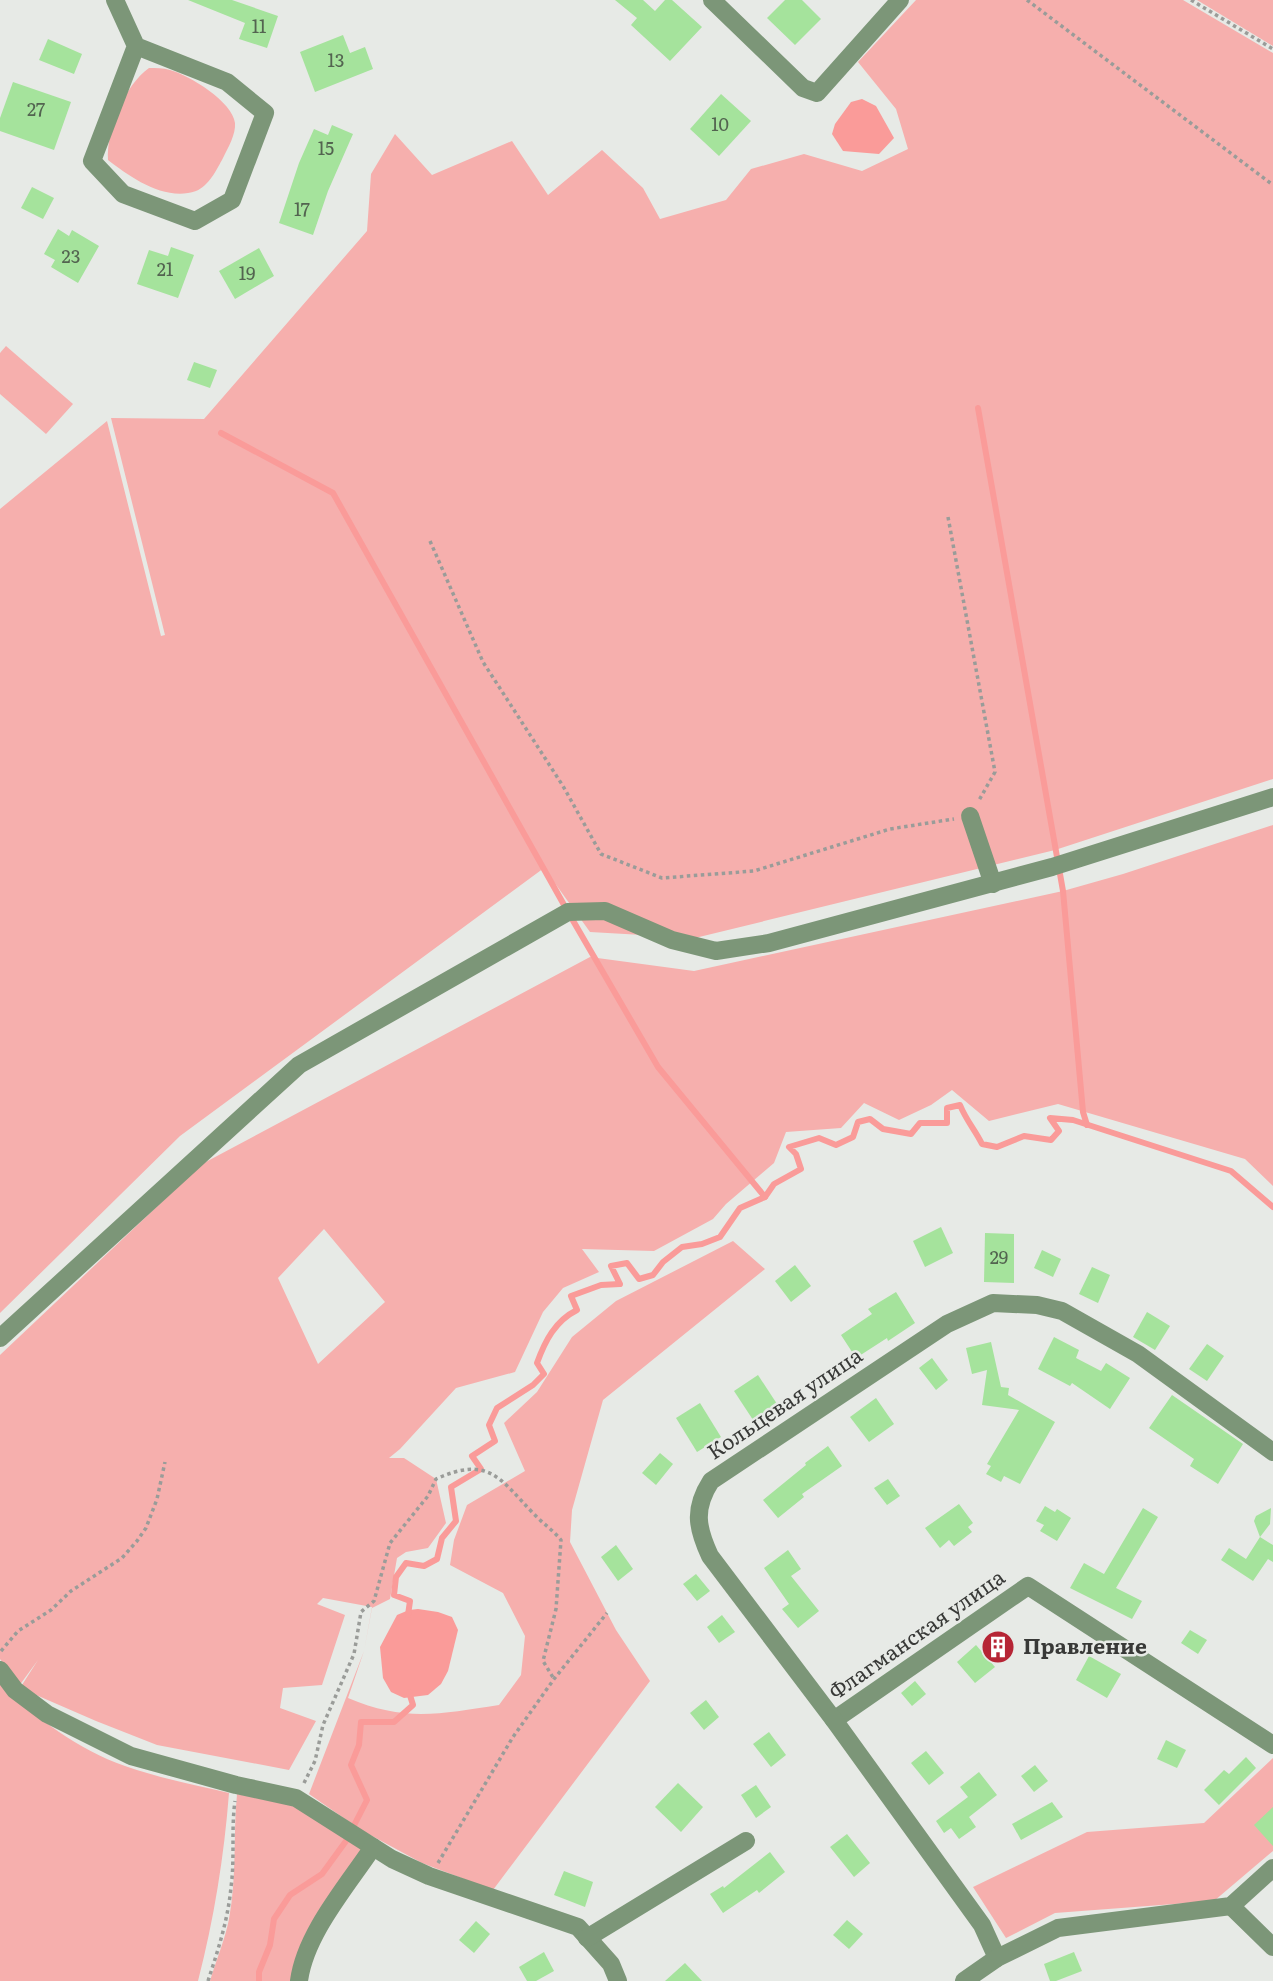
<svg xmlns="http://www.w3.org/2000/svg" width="1273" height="1981" viewBox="0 0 1273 1981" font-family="Literata,serif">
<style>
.green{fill:#f6afad;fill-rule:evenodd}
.water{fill:#fa9b99}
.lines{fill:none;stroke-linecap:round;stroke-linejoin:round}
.stream{stroke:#fa9b99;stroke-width:6}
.building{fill:#a5e39c}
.path{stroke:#9a9c99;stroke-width:3.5;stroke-dasharray:3.5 3.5;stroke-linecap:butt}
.minor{stroke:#7c9678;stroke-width:18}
.labels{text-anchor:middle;stroke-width:5;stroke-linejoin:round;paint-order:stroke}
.number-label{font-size:18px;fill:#536450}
.street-label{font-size:21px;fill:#383937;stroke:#e7eae6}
.poi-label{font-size:21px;font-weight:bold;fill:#383937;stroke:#e7eae6;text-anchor:start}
</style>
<rect width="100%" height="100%" fill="#e7eae6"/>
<g class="green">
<polygon points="916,0 1183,0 1273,53 1273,779 1055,850 695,938 590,932 544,868 180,1136 0,1313 0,509 107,421 161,636 165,635 111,418 204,419 367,231 371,174 395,134 432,175 512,141 548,195 602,150 643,188 660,219 726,200 751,169 804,154 862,171 908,149 896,109 858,62"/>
<polygon points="1197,0 1273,0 1273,46"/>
<path d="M149,68C156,68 163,68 170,70C189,75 233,102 235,123C236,134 228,148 223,158C217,169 209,186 196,191C165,202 130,177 108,160C106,130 125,85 149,68Z"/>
<polygon points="6,346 73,404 46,434 0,394 0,353"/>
<path d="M1273,825V1186L1245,1159L1058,1104L989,1121L952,1090L931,1105L899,1120L864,1103L841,1128L786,1132L774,1163L726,1204L713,1219L654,1251L582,1249L599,1272L563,1288L543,1312L515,1372L456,1388L400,1449L389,1458H404L436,1479L446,1523L428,1548L406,1552L397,1558L390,1599L372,1608L364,1651L348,1698C404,1722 440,1714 499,1705L521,1675L525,1636L503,1593L450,1565L454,1540L467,1505L525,1471L504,1423L537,1392L572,1337L616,1301L733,1241L765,1269L603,1400L572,1510L570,1542L616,1630L650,1681L493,1890L422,1863L361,1830L309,1794L364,1651L372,1607L323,1598L317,1604L345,1615L322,1685L283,1688L280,1708L316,1721L289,1770L157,1745L96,1721L20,1688L38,1660L19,1686L0,1659V1355L202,1164L590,957L694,971L1063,891L1123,874ZM324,1229L385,1302L318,1364L278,1278Z"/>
<path d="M0,1684C36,1717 78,1750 125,1766C159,1778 195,1785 229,1793C224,1857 214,1919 198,1981H0Z"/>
<polygon points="1273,1758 1273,1851 1214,1901 1055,1913 1006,1938 973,1887 1087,1832 1204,1823"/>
<path d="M237,1794L296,1806L367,1851L296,1981H210C216,1960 225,1940 229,1919C237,1877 233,1836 237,1794Z"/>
</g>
<g class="water">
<polygon points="862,99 876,106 894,138 879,154 843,151 832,134 835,124 851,102"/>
<polygon points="418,1609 438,1612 452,1617 458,1630 448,1671 441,1684 428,1695 404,1698 391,1692 383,1678 380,1647 397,1615 409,1610"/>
</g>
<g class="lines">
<g class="stream">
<polyline points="978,408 1063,891 1083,1112 1087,1125"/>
<polyline points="221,433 333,493 568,912 658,1067 765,1197"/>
<path d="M408,1615L410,1601L394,1595L396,1577L406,1563L424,1566L437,1559L442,1538L456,1521L451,1487L481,1469L472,1456L495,1441L489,1425L497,1408L533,1385L544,1374L537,1363C545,1341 555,1321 577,1310L571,1296L601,1285L620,1284L611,1266L627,1263L639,1279L653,1275L663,1262L682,1247L702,1244L720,1237L740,1208L765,1197L774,1184L801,1169L796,1154L789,1147L819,1138L836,1145L853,1137L858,1122L870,1119L883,1129L911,1134L920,1123H947V1108L960,1105C966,1120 975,1130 982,1144L997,1147L1024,1136L1051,1140L1059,1131L1050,1118L1073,1120L1231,1171L1273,1207"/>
<polyline points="259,1981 259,1972 270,1945 274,1919 290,1895 322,1874 346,1841 367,1800 351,1765 359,1745 361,1722 394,1722 413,1705 409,1692"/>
</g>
</g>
<g class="building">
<polygon points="188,0 232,0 278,16 267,48 239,39 245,23"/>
<polygon points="615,0 643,0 655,11 665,0 672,0 702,27 670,61 631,25 637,18"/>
<polygon points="785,0 802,0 821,19 795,45 767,18"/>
<polygon points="343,35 350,53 365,47 373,69 315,92 300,52"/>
<polygon points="48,39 82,54 74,74 39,60"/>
<polygon points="13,82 71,102 54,150 0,131 0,118"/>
<polygon points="721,94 751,121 719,156 690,129"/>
<polygon points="332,125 353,134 328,191 313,235 279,223 299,163 314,129 328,135"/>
<polygon points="32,187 54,198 43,219 21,208"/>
<polygon points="58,229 69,236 72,230 99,246 78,283 51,267 55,260 44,254"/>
<polygon points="171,247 194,255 178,298 137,284 149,250 168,256"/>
<polygon points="259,248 274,276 235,299 219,271"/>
<polygon points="194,362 217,370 210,388 187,380"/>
<polygon points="941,1227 953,1253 925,1267 913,1241"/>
<polygon points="985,1233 1014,1234 1014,1283 984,1282"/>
<polygon points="1042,1250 1061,1259 1053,1277 1034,1268"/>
<polygon points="795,1265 811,1286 791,1302 775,1281"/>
<polygon points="1092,1267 1110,1275 1098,1303 1079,1294"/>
<polygon points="896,1292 915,1323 888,1341 887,1338 856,1358 841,1335 872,1314 868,1309"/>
<polygon points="1147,1312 1170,1326 1155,1350 1133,1337"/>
<polygon points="1054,1337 1079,1350 1076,1358 1101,1371 1106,1363 1130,1378 1110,1409 1072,1383 1070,1386 1038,1369"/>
<polygon points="991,1342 1001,1387 1009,1388 1008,1395 1055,1422 1020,1484 1004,1476 1001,1482 986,1474 991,1466 987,1464 1019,1410 982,1405 987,1370 972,1374 966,1348"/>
<polygon points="1207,1344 1224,1356 1207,1381 1189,1369"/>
<polygon points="932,1358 948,1380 936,1390 919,1368"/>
<polygon points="758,1375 779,1407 755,1423 734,1391"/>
<polygon points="1172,1395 1243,1444 1218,1484 1190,1466 1194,1459 1149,1428"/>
<polygon points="876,1398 894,1424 869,1442 850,1417"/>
<polygon points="700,1403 721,1437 697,1452 676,1418"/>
<polygon points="828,1446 842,1466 802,1494 804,1497 778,1518 763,1500 806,1465 805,1463"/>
<polygon points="660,1453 673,1464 656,1485 642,1473"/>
<polygon points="888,1479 900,1496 887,1505 874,1488"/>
<polygon points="959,1504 973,1523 968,1527 972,1532 954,1546 949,1540 940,1548 925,1528"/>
<polygon points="1045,1506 1055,1512 1057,1509 1071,1518 1057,1541 1040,1531 1044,1525 1036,1521"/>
<polygon points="1143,1508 1158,1517 1116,1588 1142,1601 1132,1619 1070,1588 1084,1563 1104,1574"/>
<polygon points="1271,1508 1270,1524 1260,1537 1254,1521 1256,1516"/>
<polygon points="1260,1537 1273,1545 1273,1562 1268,1559 1253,1581 1221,1560 1229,1548 1246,1559"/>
<polygon points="616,1545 633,1569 618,1581 601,1557"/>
<polygon points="788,1550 801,1569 791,1576 819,1611 798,1628 782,1609 789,1604 764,1568"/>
<polygon points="696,1574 710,1591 697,1601 683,1584"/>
<polygon points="722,1615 735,1632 719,1643 707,1627"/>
<polygon points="1190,1630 1207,1640 1198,1654 1181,1643"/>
<polygon points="976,1645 995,1667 975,1683 957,1662"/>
<polygon points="1089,1656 1121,1674 1107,1698 1076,1680"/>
<polygon points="915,1681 926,1694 912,1706 901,1693"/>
<polygon points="706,1700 719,1717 704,1730 690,1713"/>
<polygon points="769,1732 786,1755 771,1767 753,1744"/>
<polygon points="1166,1740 1186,1750 1177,1768 1157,1759"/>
<polygon points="926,1751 944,1773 929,1785 911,1763"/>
<polygon points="1246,1757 1256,1768 1219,1805 1204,1790 1224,1770 1229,1774"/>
<polygon points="1035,1765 1048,1781 1034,1792 1021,1776"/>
<polygon points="979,1772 997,1795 969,1817 976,1827 959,1839 951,1828 944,1833 936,1821 968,1797 960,1787"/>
<polygon points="678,1783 703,1807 681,1832 655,1807"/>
<polygon points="756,1785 771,1807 756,1818 741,1795"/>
<polygon points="1052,1802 1063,1817 1021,1840 1012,1824"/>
<polygon points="1273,1807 1273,1846 1254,1825"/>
<polygon points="847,1834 870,1863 854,1877 830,1847"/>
<polygon points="770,1852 785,1872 759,1893 757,1890 723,1913 710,1894 723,1886 724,1888"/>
<polygon points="564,1871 593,1882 585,1907 554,1895"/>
<polygon points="847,1920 863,1934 849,1949 833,1935"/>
<polygon points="476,1921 490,1934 474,1953 459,1940"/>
<polygon points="544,1952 554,1971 536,1981 527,1981 519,1967"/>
<polygon points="1074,1952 1082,1971 1056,1981 1050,1981 1044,1964"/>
<polygon points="685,1963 702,1981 665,1981"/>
</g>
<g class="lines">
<g class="path">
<polyline points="1027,0 1273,185"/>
<polyline points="1191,0 1273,49"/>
<polyline points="948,517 995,772 978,802"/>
<polyline points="430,541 483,662 563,786 601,854 662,878 754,871 890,829 954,819"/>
<polyline points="1,1651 18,1631 51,1610 71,1591 122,1558 137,1541 146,1528 157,1499 165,1462"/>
<path d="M304,1783L315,1761L323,1725L354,1654L361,1612L374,1601L390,1543L428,1496L436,1479C489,1455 500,1479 533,1513C542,1523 553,1530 561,1540L556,1609L543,1661L554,1679"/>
<polyline points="438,1863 513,1737 554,1679 607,1613"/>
<path d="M208,1981C218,1950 228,1920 231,1887C235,1858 231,1829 235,1801"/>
</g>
<g class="minor">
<polyline points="115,0 136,46 227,82 265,113 232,200 195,221 123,194 92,161 136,46"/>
<polyline points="712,0 803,88 817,93 900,0"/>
<polyline points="970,816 993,884"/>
<polyline points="0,1338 299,1065 568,912 605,911 672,940 716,951 769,943 1052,867 1273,797"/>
<polyline points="0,1670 15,1690 47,1714 131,1756 236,1785 296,1798 392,1859 429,1876 578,1927 611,1964 618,1981"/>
<polyline points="834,1720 1028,1586 1273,1745"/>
<polyline points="1231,1906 1273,1947"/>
<polyline points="587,1938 746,1841"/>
<path d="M997,1958L982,1925L834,1720L710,1556C697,1528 693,1509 711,1481L947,1324L993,1303L1037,1305L1062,1311L1138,1354L1273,1452"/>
<path d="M299,1981C305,1934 347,1886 373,1847"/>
<polyline points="964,1981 997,1958 1058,1928 1231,1906 1273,1868"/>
</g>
</g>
<defs>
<symbol id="building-disc" viewBox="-11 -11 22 22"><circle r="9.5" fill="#b62535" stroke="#e7eae6"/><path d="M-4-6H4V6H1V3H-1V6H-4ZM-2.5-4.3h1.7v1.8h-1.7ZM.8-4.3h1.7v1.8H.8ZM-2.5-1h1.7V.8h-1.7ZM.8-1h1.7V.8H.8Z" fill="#fff"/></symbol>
</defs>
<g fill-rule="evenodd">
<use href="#building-disc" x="979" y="1628" width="38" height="38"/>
</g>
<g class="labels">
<g class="number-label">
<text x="259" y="33">11</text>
<text x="336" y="67">13</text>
<text x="36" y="116">27</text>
<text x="720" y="131">10</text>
<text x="326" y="155">15</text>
<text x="302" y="216">17</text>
<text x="71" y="263">23</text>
<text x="165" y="276">21</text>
<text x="247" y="280">19</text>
<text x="999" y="1264">29</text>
</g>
<g class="street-label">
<text transform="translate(785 1404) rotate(-34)" y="7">Кольцевая улица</text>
<text transform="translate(917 1635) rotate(-35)" y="7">Флагманская улица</text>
</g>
<g class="poi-label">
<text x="1023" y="1654">Правление</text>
</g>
</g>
</svg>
